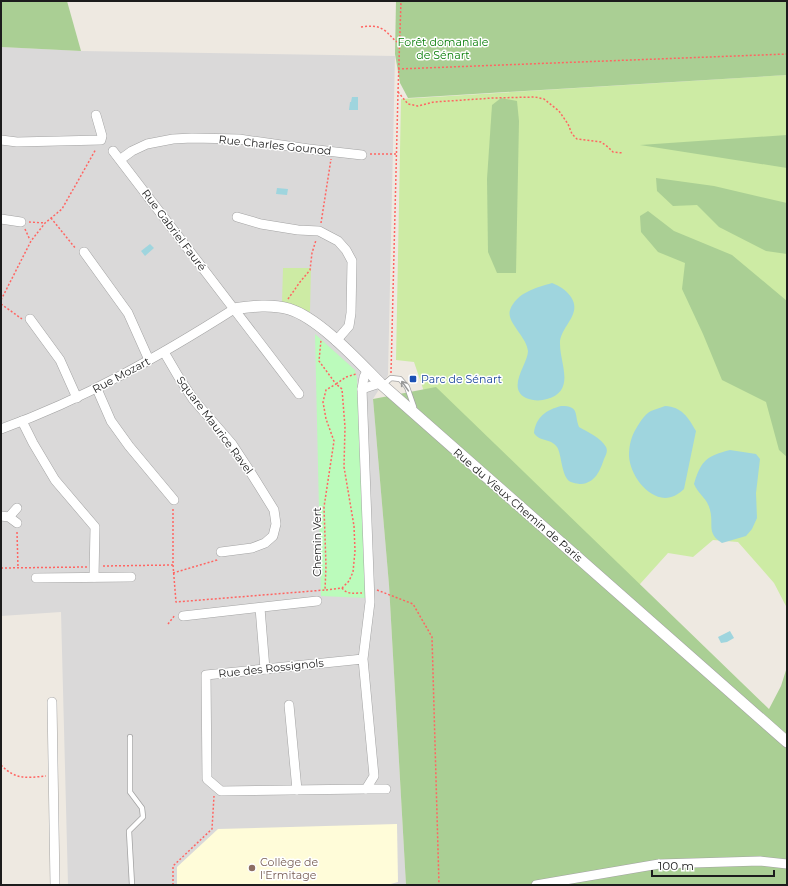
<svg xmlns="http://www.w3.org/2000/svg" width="788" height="886" viewBox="0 0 788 886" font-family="Montserrat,sans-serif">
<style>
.residential{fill:#dad9d9}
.education{fill:#fffcd9}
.grass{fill:#cdeba4}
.forest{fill:#aacf94}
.park{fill:#bbfbbb}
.water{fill:#9fd5de}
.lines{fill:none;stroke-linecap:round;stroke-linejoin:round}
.service-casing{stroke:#a3a3a3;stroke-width:6}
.minor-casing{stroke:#a3a3a3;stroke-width:10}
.tertiary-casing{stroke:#a3a3a3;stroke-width:12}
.path{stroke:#ff6562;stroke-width:1.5;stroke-dasharray:2 2;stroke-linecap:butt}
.service{stroke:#fff;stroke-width:4.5}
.minor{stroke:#fff;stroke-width:9}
.tertiary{stroke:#fff;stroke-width:11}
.oneway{stroke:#999}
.transit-dot{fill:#1a4fb4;stroke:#fff;stroke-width:1.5}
.education-dot{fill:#8d6e63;stroke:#fff;stroke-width:1.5}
.labels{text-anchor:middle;stroke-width:3;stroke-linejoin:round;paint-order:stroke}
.park-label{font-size:11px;fill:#077d07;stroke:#fff}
.street-label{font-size:11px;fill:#1c1c1c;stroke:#fff}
.transit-label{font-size:11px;fill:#164399;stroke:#fff;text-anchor:start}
.education-label{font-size:11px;fill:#785e54;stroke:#fff;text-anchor:start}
</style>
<rect width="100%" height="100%" fill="#eee9e1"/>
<polygon class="residential" points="1,47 81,51 395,56 388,375 373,399 389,585 406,885 68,885 61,612 1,616"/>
<polygon class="education" points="397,824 398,882 387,885 177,885 177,867 218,829"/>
<g class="grass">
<polygon points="787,75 787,608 774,583 738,542 713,540 693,557 668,553 631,594 434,421 414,362 396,360 401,99"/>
<polygon points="283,268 311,268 310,312 282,303"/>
</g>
<g class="forest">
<polygon points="1,1 67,1 81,51 1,47"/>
<polygon points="396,1 787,1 787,75 408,98 400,83 395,54"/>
<polygon points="501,98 517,101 519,121 516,273 497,273 488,252 487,179 492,105"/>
<polygon points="787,135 787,168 640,145"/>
<polygon points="656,178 714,186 787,203 787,254 766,251 719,227 697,205 673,206 657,191"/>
<polygon points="648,211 674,231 732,255 787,301 787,457 779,450 766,402 722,380 703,334 682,289 685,263 658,252 641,232 640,216"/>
<polygon points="436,387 769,709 781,686 787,667 787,885 406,885 389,585 373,399"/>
</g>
<polygon class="park" points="315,334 355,370 357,379 366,598 321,596"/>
<g class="water">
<polygon points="352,97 358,97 358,110 349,110 350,102 351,102"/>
<polygon points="277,188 288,189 287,195 276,194"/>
<polygon points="150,244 154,248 145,256 141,251"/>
<path d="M552,283C560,286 566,290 571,297C583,315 559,327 560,344C560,364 576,391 547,399C541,401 533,401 526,398C506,388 528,364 528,351C527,337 506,322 510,310C517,292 536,288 552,283Z"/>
<path d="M561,406C580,406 574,414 579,427C588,432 601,438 606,447C608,451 606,455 604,459C600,471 595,483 581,484C578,484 572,483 569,481C561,474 562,455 557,447C551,438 539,442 534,433C536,417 546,410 561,406Z"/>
<path d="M665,406C682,407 688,417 696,431L684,489C679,494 672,498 665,498C646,497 630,474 629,456C629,446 631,436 637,427C641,421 644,415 651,411C655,409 661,408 665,406Z"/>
<path d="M730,450L756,454L760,459L756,493L757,518L752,529L746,536L722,543C706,533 714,525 710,510C708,499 698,494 694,484C701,460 707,456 730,450Z"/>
<polygon points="730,631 734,638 727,642 721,643 718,637"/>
</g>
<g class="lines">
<defs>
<g id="service">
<polyline points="383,385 391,378 400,379 407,387 414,407 413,410"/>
<polyline points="130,737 130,792 142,808 143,817 129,831 132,885"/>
</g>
<g id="minor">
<polyline points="1,140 17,142 101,140 102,136 96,115"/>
<polyline points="113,151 299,394"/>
<polyline points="121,159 132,151 147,144 173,139 192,138 239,139 309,149 362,155"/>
<polyline points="237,217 261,224 298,230 319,231 338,241 346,250 352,261 351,313 349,326 336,341"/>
<polyline points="1,219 21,222"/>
<polyline points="84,252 128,313 149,360"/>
<polyline points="30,319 60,360 77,398"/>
<polyline points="164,352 178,376 193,399 232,444 251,473 274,510 276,524 273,536 265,543 252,548 221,552"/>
<polyline points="97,389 111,421 129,446 174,500"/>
<polyline points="362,389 380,383"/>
<polyline points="22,421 33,443 55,480 95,527 94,577"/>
<path d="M1,429C84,399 160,356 234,309"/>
<polyline points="1,516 9,517 17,523"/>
<polyline points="9,517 17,508"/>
<polyline points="36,578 131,577"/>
<polyline points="260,608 265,669"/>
<polyline points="183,616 317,601"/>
<polyline points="363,659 206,675 207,779 221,791 366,789 374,776 363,659 370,602 362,389 364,377 367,371"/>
<polyline points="52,702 55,885"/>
<polyline points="289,705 297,790"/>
<polyline points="366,789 386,789"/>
<polyline points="536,885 659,864 760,861 787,864"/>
</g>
<path id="tertiary" d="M234,309C253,306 271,304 289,309C319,318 358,361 380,383L787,742"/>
</defs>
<use href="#service" class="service-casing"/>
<use href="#minor" class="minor-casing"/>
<use href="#tertiary" class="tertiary-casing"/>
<g class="path">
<path d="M361,27C369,26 377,25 384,30C390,34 393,40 399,43"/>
<polyline points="398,69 787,54"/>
<polyline points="398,92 408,104 418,106 434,102 493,98 535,97 544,99 559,111 568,124 572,134 577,139 601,142 608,147 613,152 623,153"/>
<polyline points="370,154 396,154"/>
<polyline points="51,218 76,249"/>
<polyline points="29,222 45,223"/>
<polyline points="321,223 331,159"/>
<polyline points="25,229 30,240"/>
<polyline points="288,299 300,282 310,270 312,253 316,240"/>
<polyline points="1,300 31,241 45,223 62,209 96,149"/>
<polyline points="1,304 22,319"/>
<polyline points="391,373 398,92 401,1"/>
<polyline points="173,509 173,565 176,602 325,590 326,566 324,507 334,441 326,419 323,402 326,390 336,384 319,361 321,340"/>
<polyline points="17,532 18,568"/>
<polyline points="103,566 173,565"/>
<polyline points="1,568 87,567"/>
<polyline points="173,573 217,560 218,559"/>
<path d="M342,588C347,595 354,593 362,593"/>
<polyline points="326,590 342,588 349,581 353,572 355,551 354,526 344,467 345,427 342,389 336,384 346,377 356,374"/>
<polyline points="377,590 413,604 432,637 439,885"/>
<polyline points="168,624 175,615"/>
<path d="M1,765C16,780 26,778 46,776"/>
<polyline points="173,885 173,866 212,829 214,796"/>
</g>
<use href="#service" class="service"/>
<use href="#minor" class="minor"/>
<use href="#tertiary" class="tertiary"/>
</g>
<defs><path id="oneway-shaft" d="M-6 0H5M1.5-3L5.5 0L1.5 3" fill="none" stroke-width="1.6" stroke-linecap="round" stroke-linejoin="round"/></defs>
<use class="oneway" href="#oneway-shaft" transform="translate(405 386) rotate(-125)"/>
<rect class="transit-dot" x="409" y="375" width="8" height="8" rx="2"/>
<circle class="education-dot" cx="252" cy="868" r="4"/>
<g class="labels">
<g class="park-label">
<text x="443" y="46">Forêt domaniale<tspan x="443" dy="13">de Sénart</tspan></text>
</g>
<g class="street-label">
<text transform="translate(275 145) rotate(6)" y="4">Rue Charles Gounod</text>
<text transform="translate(174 230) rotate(53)" y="4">Rue Gabriel Fauré</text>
<text transform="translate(121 375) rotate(-28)" y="4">Rue Mozart</text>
<text transform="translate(215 425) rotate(53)" y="4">Square Maurice Ravel</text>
<text transform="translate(518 505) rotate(41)" y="4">Rue du Vieux Chemin de Paris</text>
<text transform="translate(317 542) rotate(-90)" y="4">Chemin Vert</text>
<text transform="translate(271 668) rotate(-6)" y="4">Rue des Rossignols</text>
</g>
<g class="transit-label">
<text x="421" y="383">Parc de Sénart</text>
</g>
<g class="education-label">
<text x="260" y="866">Collège de<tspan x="260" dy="13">l'Ermitage</tspan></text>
</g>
</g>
<rect width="788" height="886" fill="none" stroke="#1c1c1c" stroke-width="4"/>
<path d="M652 870v6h122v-6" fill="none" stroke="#1c1c1c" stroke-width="2"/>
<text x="658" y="870" font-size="12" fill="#1c1c1c" stroke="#ffffff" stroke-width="3" paint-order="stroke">100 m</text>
</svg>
